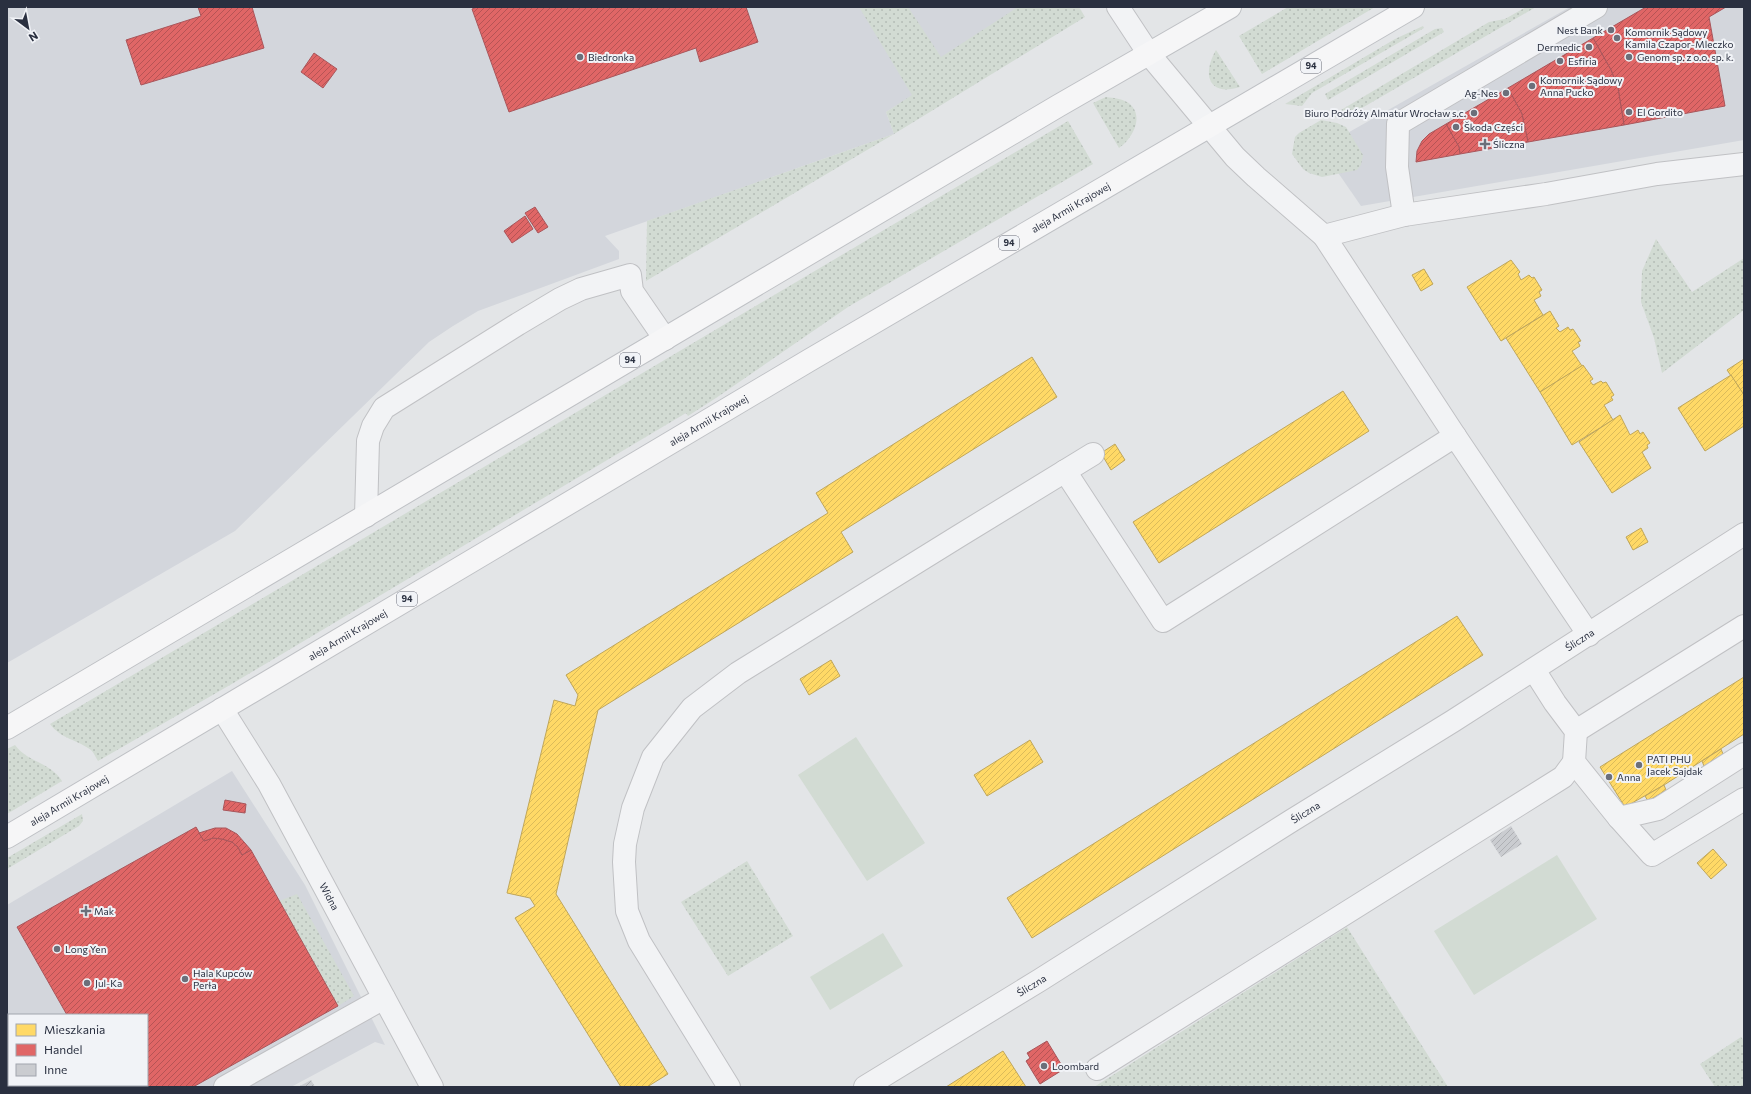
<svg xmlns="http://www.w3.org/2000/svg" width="1751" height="1094" viewBox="0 0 1751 1094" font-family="Commissioner,sans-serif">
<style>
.built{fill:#d3d6dc;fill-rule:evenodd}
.green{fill:url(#green-dots)}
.pitch{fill:#d2dbd3}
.homes{fill:url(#homes-hatch);stroke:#bfa65b}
.shops{fill:url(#shops-hatch);stroke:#a9565b}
.building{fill:url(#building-hatch)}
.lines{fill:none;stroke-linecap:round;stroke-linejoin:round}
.minor-casing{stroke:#c0c1c4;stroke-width:24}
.major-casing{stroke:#bfc1c5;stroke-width:24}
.minor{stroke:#f2f3f5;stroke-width:22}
.major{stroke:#f6f6f7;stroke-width:22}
.poi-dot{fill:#6b6f7a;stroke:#f1f3f7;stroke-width:1.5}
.labels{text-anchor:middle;stroke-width:4;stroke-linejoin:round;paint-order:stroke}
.shield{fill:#f1f3f7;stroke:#666a77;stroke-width:1}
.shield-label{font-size:9px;font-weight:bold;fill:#2a3040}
.poi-label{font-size:10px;fill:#2a3040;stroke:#f1f3f7;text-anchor:start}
.street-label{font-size:10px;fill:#2a3040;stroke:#f1f3f7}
</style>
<defs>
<pattern id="green-dots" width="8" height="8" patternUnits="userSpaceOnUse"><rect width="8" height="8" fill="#d2dbd3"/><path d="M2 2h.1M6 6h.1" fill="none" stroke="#b4bcb6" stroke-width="1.8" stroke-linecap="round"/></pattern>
<pattern id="homes-hatch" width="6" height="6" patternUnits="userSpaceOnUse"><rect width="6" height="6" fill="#ffd966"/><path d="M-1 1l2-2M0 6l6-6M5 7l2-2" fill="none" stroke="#dbbb5a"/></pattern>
<pattern id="shops-hatch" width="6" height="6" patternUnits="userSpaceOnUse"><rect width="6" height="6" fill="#e06666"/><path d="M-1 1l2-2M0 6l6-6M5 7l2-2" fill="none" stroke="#b65455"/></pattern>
<pattern id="building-hatch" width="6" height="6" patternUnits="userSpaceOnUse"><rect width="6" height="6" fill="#caccd0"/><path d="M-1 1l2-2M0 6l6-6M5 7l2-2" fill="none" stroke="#aeb0b4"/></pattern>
</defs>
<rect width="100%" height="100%" fill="#e3e5e7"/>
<g class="built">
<polygon points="7,7 1054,7 886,112 894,134 605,236 619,251 619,259 478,311 453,326 429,342 235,531 7,663"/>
<polygon points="1570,7 1744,7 1744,140 1361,206 1321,148"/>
<path d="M232,771L305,885L385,1045L375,1042L291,1087H7V905ZM9,1015H147V1085H9Z"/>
</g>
<g class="green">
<polygon points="859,7 908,7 941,57 1018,7 1079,7 1085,17 894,134 646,281 647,221 894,134 886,112 912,95"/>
<polygon points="1288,7 1375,7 1262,74 1239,36"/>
<polygon points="1526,7 1536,7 1343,119 1331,116 1489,22 1505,19"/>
<polygon points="1423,26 1424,28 1312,93 1302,106 1285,104 1395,39"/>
<polygon points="1442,28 1444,32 1328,100 1325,94 1435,29"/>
<path d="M1216,50L1240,87C1208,97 1202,74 1216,50Z"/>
<path d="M1106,97C1114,98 1124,99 1130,104C1145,118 1131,140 1119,148L1093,103Z"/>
<polygon points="1321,120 1337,123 1346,127 1363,155 1361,165 1357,170 1322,177 1309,173 1303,169 1292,154 1295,137 1299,133"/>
<path d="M1068,121L1093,164L848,307L716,398L688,416L686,413L230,685L98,761C96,758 94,753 91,750C78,740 61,739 50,724Z"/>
<polygon points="1656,239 1692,292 1744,258 1744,310 1662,373 1654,338 1641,302 1642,271"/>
<path d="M15,745C27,762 50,762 62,781L7,814V749Z"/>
<polygon points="82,814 83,821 79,826 7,869 7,858"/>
<polygon points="747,861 793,936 728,976 681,902"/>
<polygon points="297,894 354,996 338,1006 279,901"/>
<polygon points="1347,927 1448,1087 1094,1087"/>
<polygon points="1741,1037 1744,1041 1744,1087 1715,1087 1700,1064"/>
</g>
<g class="pitch">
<polygon points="856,737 925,843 867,881 798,775"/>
<polygon points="1557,855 1597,919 1474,995 1434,931"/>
<polygon points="883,933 903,966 830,1010 810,977"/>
</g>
<g class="homes">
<polygon points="1511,260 1520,272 1518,274 1521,280 1529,275 1532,278 1534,277 1542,290 1539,292 1541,296 1534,300 1543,315 1501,341 1467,287"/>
<polygon points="1424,269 1433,284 1421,291 1412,275"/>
<polygon points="1550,311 1559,326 1556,328 1560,332 1568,327 1570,330 1573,329 1581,341 1578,342 1580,346 1572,351 1582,366 1540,392 1506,338"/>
<polygon points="1032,357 1057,397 841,532 853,552 598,710 556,894 668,1074 647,1087 621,1087 515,918 535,906 530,898 507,893 554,700 575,706 578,695 566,675 828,513 816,493"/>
<polygon points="1744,359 1744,395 1727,370"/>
<polygon points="1583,365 1593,379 1590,381 1593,385 1601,381 1603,383 1606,382 1614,395 1611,397 1613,400 1604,405 1613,420 1572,445 1540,392"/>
<polygon points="1731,375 1744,395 1744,426 1705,451 1678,408"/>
<polygon points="1343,391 1369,431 1159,563 1133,522"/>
<polygon points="1620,415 1630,435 1638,430 1640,434 1643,432 1650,443 1647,445 1648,448 1642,452 1651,468 1612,493 1579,442"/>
<polygon points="1115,444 1125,460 1111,470 1101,453"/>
<polygon points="1641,528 1648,542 1633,550 1626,537"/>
<polygon points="1457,616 1483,655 1032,938 1007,898"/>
<polygon points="831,660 840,676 809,695 800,679"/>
<polygon points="1744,677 1744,734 1664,785 1625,807 1600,767"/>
<polygon points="1030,740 1043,762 987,796 974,775"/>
<polygon points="1721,749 1723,754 1704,766 1702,761"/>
<polygon points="1664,785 1666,790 1648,801 1645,796"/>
<polygon points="1713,849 1727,865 1711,879 1697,863"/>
<polygon points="1003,1051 1026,1087 946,1087"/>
</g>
<g class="shops">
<polygon points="198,7 252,7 264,48 141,85 126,40 201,16"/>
<polygon points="477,7 746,7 758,42 700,62 696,48 509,112 472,9"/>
<polygon points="1646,7 1726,7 1709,17 1725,106 1624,125 1618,88 1611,70 1593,38"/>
<polygon points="1593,38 1611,70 1618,88 1624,125 1528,142 1522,114 1508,88"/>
<polygon points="314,53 337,69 323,88 301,72"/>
<polygon points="1508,88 1522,114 1528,142 1460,154 1459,147 1446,124"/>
<polygon points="1446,124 1459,147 1460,154 1416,162 1417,151 1422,141 1429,134"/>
<polygon points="535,207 548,227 538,233 525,213"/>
<polygon points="525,216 533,229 512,243 504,231"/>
<polygon points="225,800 246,804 245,813 223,810"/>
<polygon points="196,827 204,841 213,838 222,839 232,842 238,847 242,855 251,850 338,1006 193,1087 107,1087 106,1085 147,1085 147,1015 67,1015 17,927"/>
<polygon points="215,828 226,828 237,834 251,850 242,855 238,847 232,842 222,839 213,838 204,841 199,833"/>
<polygon points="1047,1041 1064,1069 1040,1084 1026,1061 1030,1058 1027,1053"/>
</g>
<g class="building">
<polygon points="1511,826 1522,844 1501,857 1490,840"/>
<polygon points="311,1080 315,1087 298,1087"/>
</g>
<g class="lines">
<defs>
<g id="minor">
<polyline points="1118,7 1149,54 1235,157 1256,177 1324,236 1455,436 1589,635"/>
<polyline points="1404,215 1397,167 1398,124 1596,7"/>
<polyline points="1324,236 1404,215 1546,194 1657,174 1744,164"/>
<polyline points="1065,471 1163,621 1455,436"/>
<polyline points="366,516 368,441 373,426 384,408 518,324 560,299 581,289 630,275 632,291 665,339"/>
<polyline points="1534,670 1555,703 1576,731 1574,762 1619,818 1652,855 1744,799"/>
<path id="s1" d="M222,709L269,784L432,1087"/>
<polyline points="1576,731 1744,626"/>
<polyline points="1619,818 1658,809 1744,754"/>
<polyline points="7,1043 9,1041"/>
<polyline points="1097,1069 1563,777 1574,762"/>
<polyline points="73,1085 74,1087"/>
<polyline points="98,1085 99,1087"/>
<polyline points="225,1087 384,998"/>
<polyline points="729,1087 639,941 627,911 624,862 625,844 633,808 653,757 692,708 738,673 959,536 1093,454"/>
<path id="s2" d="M865,1087L1040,980L1291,821L1453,721L1744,534"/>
</g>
<g id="major">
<polyline points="7,728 1058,106 1230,7"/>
<path id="s3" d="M7,837L808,361L1413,7"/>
</g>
</defs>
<use href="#minor" class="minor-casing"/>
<use href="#major" class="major-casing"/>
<use href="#minor" class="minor"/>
<use href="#major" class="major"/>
</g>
<g class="poi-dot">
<circle cx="1611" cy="30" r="4"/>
<circle cx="1617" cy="38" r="4"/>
<circle cx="1589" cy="47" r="4"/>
<circle cx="580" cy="57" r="4"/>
<circle cx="1629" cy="57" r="4"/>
<circle cx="1560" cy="61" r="4"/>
<circle cx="1532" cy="86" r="4"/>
<circle cx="1506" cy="93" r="4"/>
<circle cx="1629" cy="112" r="4"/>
<circle cx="1474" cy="113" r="4"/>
<circle cx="1456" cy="127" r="4"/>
<path d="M1483 138h4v4h4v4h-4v4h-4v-4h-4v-4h4z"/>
<circle cx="1639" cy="765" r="4"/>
<circle cx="1609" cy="777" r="4"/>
<path d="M84 905h4v4h4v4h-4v4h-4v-4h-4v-4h4z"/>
<circle cx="57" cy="949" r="4"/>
<circle cx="185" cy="979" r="4"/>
<circle cx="87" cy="983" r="4"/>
<circle cx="1044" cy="1066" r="4"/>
</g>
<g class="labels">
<g class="shield">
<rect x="1301" y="59" width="20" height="14" rx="3"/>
<rect x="999" y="236" width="20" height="14" rx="3"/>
<rect x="620" y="353" width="20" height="14" rx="3"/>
<rect x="397" y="592" width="20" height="14" rx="3"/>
</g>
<g class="shield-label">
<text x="1311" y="69">94</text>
<text x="1009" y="246">94</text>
<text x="630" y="363">94</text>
<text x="407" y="602">94</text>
</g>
<g class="poi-label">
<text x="1603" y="34" text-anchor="end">Nest Bank</text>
<text x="1625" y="36">Komornik Sądowy<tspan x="1625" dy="12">Kamila Czapor-Mleczko</tspan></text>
<text x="1581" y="51" text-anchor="end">Dermedic</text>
<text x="588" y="61">Biedronka</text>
<text x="1637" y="61">Genom sp. z o.o. sp. k.</text>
<text x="1568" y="65">Esfiria</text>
<text x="1540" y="84">Komornik Sądowy<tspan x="1540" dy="12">Anna Pucko</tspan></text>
<text x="1498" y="97" text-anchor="end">Ag-Nes</text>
<text x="1637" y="116">El Gordito</text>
<text x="1466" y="117" text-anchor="end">Biuro Podróży Almatur Wrocław s.c.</text>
<text x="1464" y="131">Škoda Części</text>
<text x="1493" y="148">Śliczna</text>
<text x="1647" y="763">PATI PHU<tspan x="1647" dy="12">Jacek Sajdak</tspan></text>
<text x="1617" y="781">Anna</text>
<text x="94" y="915">Mak</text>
<text x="65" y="953">Long Yen</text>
<text x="193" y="977">Hala Kupców<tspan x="193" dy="12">Perła</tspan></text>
<text x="95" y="987">Jul-Ka</text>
<text x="1052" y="1070">Loombard</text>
</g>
<g class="street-label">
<text dy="4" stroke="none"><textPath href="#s3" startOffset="1236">aleja Armii Krajowej</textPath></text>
<text dy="4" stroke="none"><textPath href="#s3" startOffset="816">aleja Armii Krajowej</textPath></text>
<text dy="4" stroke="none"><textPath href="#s3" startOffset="396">aleja Armii Krajowej</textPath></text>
<text dy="4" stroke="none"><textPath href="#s2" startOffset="843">Śliczna</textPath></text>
<text dy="4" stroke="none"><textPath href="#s3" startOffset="72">aleja Armii Krajowej</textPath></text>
<text dy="4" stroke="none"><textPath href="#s2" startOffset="519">Śliczna</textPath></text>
<text dy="4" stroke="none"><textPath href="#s1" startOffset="216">Widna</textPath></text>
<text dy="4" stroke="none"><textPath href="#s2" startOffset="195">Śliczna</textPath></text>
</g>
</g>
<rect width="1751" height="1094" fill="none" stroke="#2a3040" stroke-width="16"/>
<rect x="8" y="1014" width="140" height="72" fill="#f1f3f7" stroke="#a1a5ae"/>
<rect x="16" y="1024" width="20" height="12" fill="#ffd966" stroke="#a1a5ae"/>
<text x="44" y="1034" font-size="12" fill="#2a3040">Mieszkania</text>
<rect x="16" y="1044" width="20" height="12" fill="#e06666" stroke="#a1a5ae"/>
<text x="44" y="1054" font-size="12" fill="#2a3040">Handel</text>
<rect x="16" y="1064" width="20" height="12" fill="#caccd0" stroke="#a1a5ae"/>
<text x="44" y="1074" font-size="12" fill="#2a3040">Inne</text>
<g transform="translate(28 28) rotate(148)" stroke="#f1f3f7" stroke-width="3" paint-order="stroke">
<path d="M0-3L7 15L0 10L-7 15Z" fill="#2a3040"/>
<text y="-6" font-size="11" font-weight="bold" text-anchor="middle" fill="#2a3040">N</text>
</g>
</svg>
